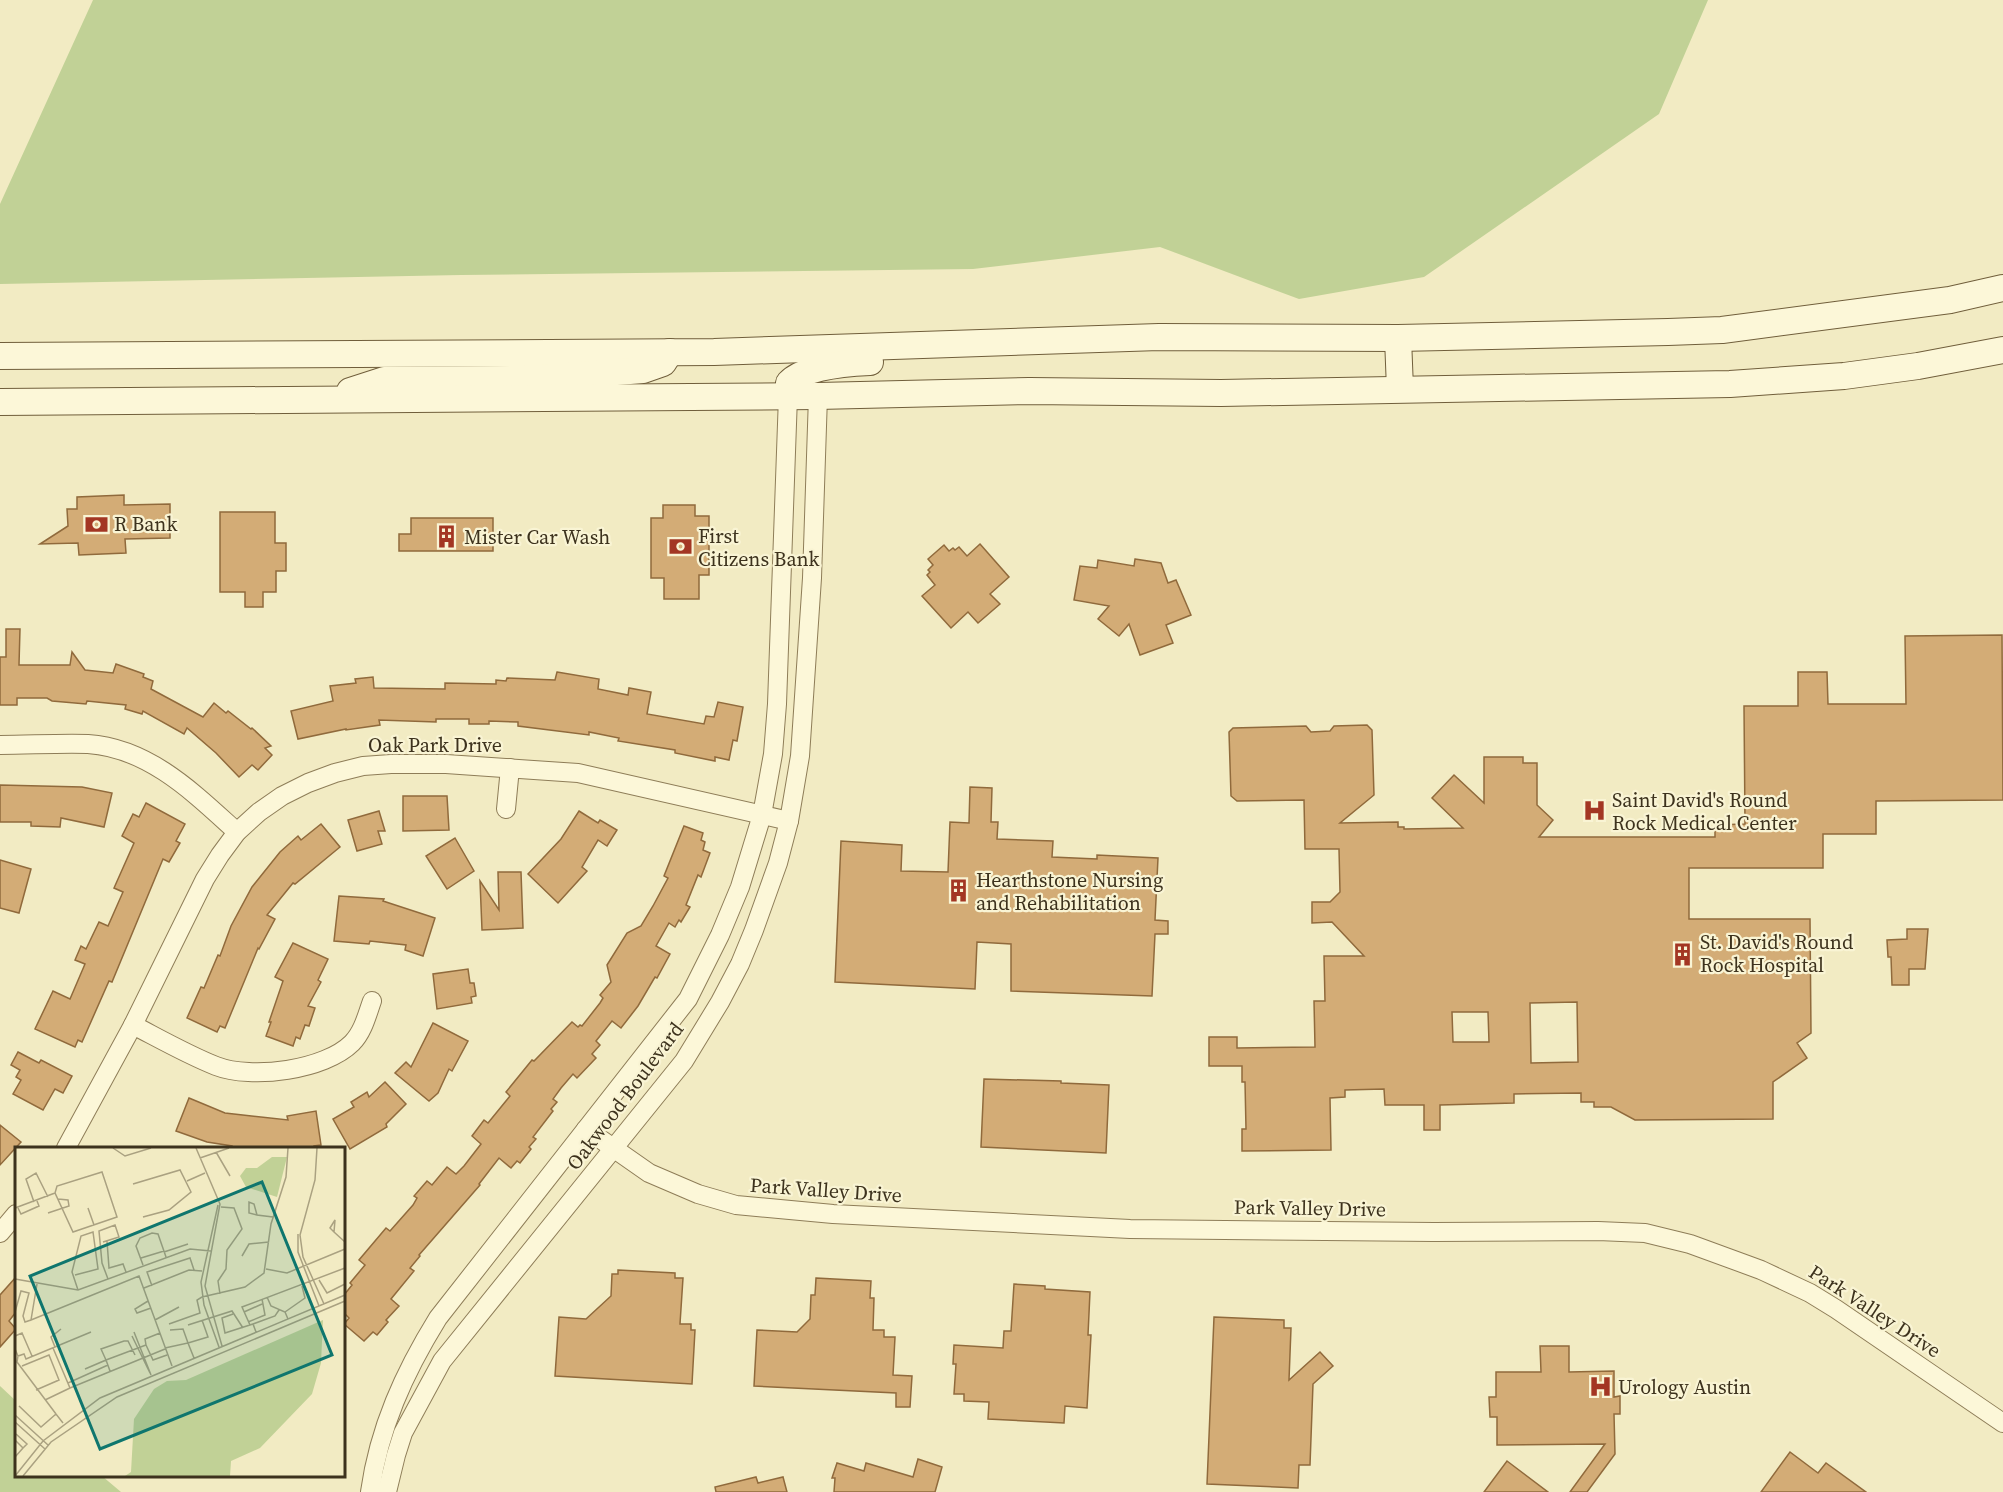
<svg xmlns="http://www.w3.org/2000/svg" width="2003" height="1492" viewBox="0 0 2003 1492" font-family="'Source Serif 4',serif">
<style>
.green{fill:#c1d196}
.building{fill:#d3ac76;stroke:#906a3c;stroke-width:1.5;fill-rule:evenodd}
.lines{fill:none;stroke-linecap:round;stroke-linejoin:round}
.street-casing{stroke:#8e7d58;stroke-width:20}
.secondary-casing{stroke:#705e3b;stroke-width:28}
.street{stroke:#fcf7d8;stroke-width:18}
.secondary{stroke:#fcf7d8;stroke-width:26}
.labels{text-anchor:middle;stroke-width:4.5;stroke-linejoin:round;paint-order:stroke}
.poi-label{font-size:20px;fill:#3d321d;stroke:#f9f4d4;text-anchor:start}
.street-label{font-size:20px;fill:#3d321d;stroke:#f9f4d4}
.inset-road{fill:none;stroke:#aaa181;stroke-width:1.5}
.view{fill:#0f766e;fill-opacity:0.15;stroke:#0f766e;stroke-width:3}
.inset-edge{fill:none;stroke:#3d321d;stroke-width:3}
</style>
<rect width="100%" height="100%" fill="#f2ebc3"/>
<g class="green">
<polygon points="93,0 1708,0 1659,114 1424,277 1299,299 1160,247 973,269 461,275 0,284 0,204"/>
<polygon points="0,1386 16,1401 16,1476 102,1476 121,1492 0,1492"/>
</g>
<g class="building">
<polygon points="124,495 124,505 170,504 170,538 125,539 126,553 79,555 78,543 40,544 68,526 67,509 77,509 77,497"/>
<polygon points="663,505 695,505 695,516 709,516 709,575 699,575 699,599 664,599 664,578 651,578 651,518 663,518"/>
<polygon points="220,512 275,512 275,543 286,543 286,571 276,571 276,592 263,592 263,607 245,607 245,592 220,592"/>
<polygon points="411,518 493,518 493,551 399,551 399,534 411,534"/>
<polygon points="980,544 1009,577 990,594 1000,604 978,623 968,612 951,628 922,596 935,585 927,575 930,572 928,570 933,565 928,559 944,545 949,551 953,548 955,550 959,547 967,556"/>
<polygon points="1135,559 1161,563 1168,583 1176,580 1191,615 1166,625 1173,643 1140,655 1129,624 1119,636 1098,619 1109,606 1074,600 1080,566 1097,568 1098,560 1134,566"/>
<polygon points="6,629 20,629 19,665 70,665 72,652 85,670 113,673 116,664 144,674 143,677 153,681 151,689 203,717 214,703 226,713 228,711 251,729 252,728 271,746 265,748 272,755 258,770 252,765 239,777 216,753 187,728 184,734 143,711 142,714 125,709 126,705 87,701 86,704 52,701 47,698 17,698 17,705 0,705 0,657 6,657"/>
<path d="M2002,635L2003,800L1876,801V834H1823V868H1689V919H1810L1811,1033L1797,1043L1807,1058L1773,1082V1119L1635,1120L1611,1107H1594V1102H1581V1093L1514,1094V1103L1440,1105V1130H1424V1105H1385L1384,1089L1345,1090V1097L1330,1098L1331,1150L1242,1151V1129H1246L1245,1082H1242V1066H1209V1037H1237V1048L1315,1047L1314,1001H1325L1324,956H1364L1332,922L1312,923V902H1330L1340,892L1339,849H1305L1304,800L1237,801L1231,796L1229,732L1233,728L1306,726L1311,732L1330,731L1334,726L1367,725L1372,730L1374,795L1340,823L1398,822V827H1404V829L1463,828L1432,798L1454,775L1484,803V757H1523V763H1537V805L1553,820L1539,837H1715V825L1745,824L1744,706H1798V672H1827L1828,704H1906L1905,636ZM1577,1002L1578,1062L1531,1063L1530,1003ZM1452,1012H1488L1489,1042H1453Z"/>
<polygon points="557,672 599,679 598,689 628,695 629,688 651,692 647,714 704,724 706,716 714,717 718,702 743,707 737,741 733,740 729,760 715,757 715,761 675,753 675,750 618,741 619,738 589,732 589,735 518,726 518,722 489,721 489,724 469,724 469,719 436,719 436,722 379,720 380,725 346,730 346,729 298,739 291,711 333,701 330,686 356,683 355,679 373,677 374,688 445,689 445,683 496,684 496,680 506,681 507,678 555,680"/>
<polygon points="0,785 82,787 112,793 104,827 61,818 60,827 31,826 31,822 0,822"/>
<polygon points="970,787 992,788 991,822 998,822 997,839 1053,841 1052,857 1097,859 1097,855 1158,858 1155,920 1168,921 1168,934 1155,934 1152,996 1011,991 1011,944 977,942 975,989 835,982 841,841 902,845 901,871 948,872 950,822 969,823"/>
<polygon points="403,796 447,796 449,830 403,831"/>
<polygon points="146,803 185,824 176,841 180,843 169,862 163,859 112,982 109,981 82,1042 78,1040 75,1047 35,1029 53,991 70,999 85,964 75,960 81,946 86,949 99,922 108,926 123,892 114,888 134,843 122,836 133,814 139,817"/>
<polygon points="379,811 385,831 378,831 382,844 357,851 348,820"/>
<polygon points="579,811 598,823 600,820 617,830 607,846 598,840 582,867 587,871 558,903 528,874 561,839"/>
<polygon points="321,824 340,847 295,884 293,883 267,915 275,919 259,949 258,948 225,1028 220,1026 217,1032 187,1018 201,987 204,988 218,955 220,956 231,926 252,887 280,852 298,836 301,840"/>
<polygon points="684,826 703,833 701,840 705,842 703,850 710,853 701,877 698,875 686,905 690,907 681,922 679,920 675,927 669,923 656,946 670,954 657,978 655,977 638,1006 621,1028 612,1021 596,1041 600,1045 592,1054 596,1058 577,1078 573,1074 561,1088 553,1099 557,1102 551,1109 553,1111 533,1137 536,1139 529,1147 531,1149 520,1163 517,1161 511,1168 499,1158 479,1184 480,1185 419,1255 420,1256 410,1268 414,1271 391,1299 399,1306 386,1320 388,1322 377,1335 373,1332 364,1341 344,1324 349,1318 344,1313 344,1295 352,1285 350,1283 365,1265 359,1260 386,1228 390,1231 413,1205 417,1198 414,1196 427,1181 432,1185 447,1167 456,1174 464,1166 481,1144 472,1136 484,1120 488,1123 510,1096 506,1092 532,1060 534,1061 572,1022 578,1027 580,1025 582,1026 600,1003 603,998 600,995 611,982 607,965 627,933 641,926 653,906 668,878 664,876"/>
<polygon points="455,838 474,871 447,889 426,856"/>
<polygon points="0,860 31,869 19,913 0,908"/>
<polygon points="498,872 521,872 523,928 482,930 480,881 499,910"/>
<polygon points="339,896 384,899 383,901 435,918 423,956 405,950 406,945 370,941 369,944 334,941"/>
<polygon points="1907,929 1928,929 1925,969 1909,969 1909,985 1892,985 1891,957 1888,957 1887,940 1907,939"/>
<polygon points="293,943 328,959 318,980 321,982 308,1006 315,1008 309,1026 305,1025 300,1039 296,1037 293,1046 266,1036 271,1022 269,1022 283,981 275,977"/>
<polygon points="468,969 470,983 474,983 476,996 471,997 472,1003 437,1009 433,974"/>
<polygon points="433,1023 468,1041 452,1071 449,1069 438,1093 429,1101 395,1073 406,1062 411,1067"/>
<polygon points="18,1052 39,1063 41,1060 72,1076 63,1093 55,1089 43,1110 13,1094 21,1080 16,1077 20,1070 11,1065"/>
<polygon points="984,1079 1061,1081 1061,1083 1109,1085 1106,1153 981,1147"/>
<polygon points="385,1082 406,1104 386,1124 387,1127 350,1149 333,1119 354,1107 351,1102 367,1092 369,1097"/>
<polygon points="189,1098 225,1113 288,1120 287,1116 316,1111 321,1145 314,1146 314,1149 248,1147 248,1149 232,1149 232,1146 207,1142 176,1131"/>
<polygon points="0,1125 21,1142 0,1165"/>
<polygon points="618,1270 675,1273 675,1278 683,1278 680,1324 691,1324 691,1330 695,1330 692,1384 555,1376 559,1317 586,1319 611,1296 612,1274 618,1274"/>
<polygon points="16,1277 16,1312 9,1321 16,1329 0,1347 0,1295"/>
<polygon points="816,1278 871,1281 870,1298 874,1298 873,1330 884,1330 884,1337 895,1337 893,1375 912,1376 910,1407 896,1407 896,1393 754,1386 757,1330 797,1332 810,1319 811,1295 815,1295"/>
<polygon points="1014,1284 1045,1286 1045,1289 1090,1292 1088,1335 1091,1335 1087,1408 1065,1406 1064,1423 988,1419 989,1402 964,1401 964,1394 954,1394 956,1364 953,1364 954,1345 1003,1348 1004,1331 1011,1331"/>
<polygon points="1214,1317 1284,1320 1284,1328 1291,1328 1289,1380 1320,1352 1333,1366 1313,1384 1310,1465 1299,1465 1298,1488 1207,1484"/>
<polygon points="1540,1346 1569,1346 1569,1372 1614,1371 1614,1397 1620,1396 1620,1414 1614,1414 1615,1454 1587,1492 1570,1492 1605,1444 1497,1445 1497,1417 1490,1417 1489,1397 1496,1397 1496,1372 1541,1372"/>
<polygon points="1790,1452 1818,1473 1826,1463 1866,1492 1761,1492"/>
<polygon points="918,1459 942,1467 935,1492 834,1492 835,1478 832,1478 837,1463 864,1471 866,1463 913,1477"/>
<polygon points="1507,1461 1548,1492 1484,1492"/>
<polygon points="756,1477 758,1483 783,1477 787,1492 716,1492 715,1487"/>
</g>
<g class="lines">
<defs>
<g id="street">
<path d="M0,745C29,745 59,743 88,744C149,748 194,793 237,832"/>
<polyline points="506,809 510,768"/>
<path d="M133,1025C160,1039 188,1055 216,1066C252,1080 325,1070 352,1043C363,1032 367,1015 372,1001"/>
<polyline points="586,1129 649,1173 698,1194 736,1205 833,1214 1130,1229 1434,1232 1598,1231 1645,1233 1690,1244 1761,1270 1810,1293 1836,1309 2003,1423"/>
<polyline points="66,1148 133,1025 205,879 220,855 237,832 259,812 282,796 308,783 335,773 363,766 391,764 446,764 578,773 789,821"/>
<polyline points="0,1233 16,1214"/>
<path d="M370,1492C379,1428 404,1373 438,1318L688,999L720,935L740,887L762,815L773,754L777,704L788,396"/>
<polyline points="387,1492 396,1455 403,1433 442,1361 684,1061 720,1002 740,964 754,930 778,863 789,821 800,756 812,578 818,396"/>
</g>
<g id="secondary">
<polyline points="1398,338 1400,389"/>
<polyline points="0,356 714,352 1159,337 1398,338 1668,332 1722,330 1950,300 2003,288"/>
<polyline points="350,391 384,380 524,379 643,370 663,363 670,352"/>
<path d="M788,396L789,383C805,366 848,363 870,362"/>
<polyline points="0,402 818,396 1029,391 1221,393 1730,384 1844,376 1918,366 2003,350"/>
</g>
</defs>
<use href="#street" class="street-casing"/>
<use href="#secondary" class="secondary-casing"/>
<use href="#street" class="street"/>
<use href="#secondary" class="secondary"/>
</g>
<defs>
<symbol id="bank-bare" viewBox="-9 -9 18 18"><path d="M-6-4H6V4H-6ZM0-2.3a2.3 2.3 0 1 0 0 4.6a2.3 2.3 0 1 0 0-4.6Z" fill="#a33623" stroke="#f9f4d4" stroke-width="2.5" paint-order="stroke"/></symbol>
<symbol id="building-bare" viewBox="-9 -9 18 18"><path d="M-4-6H4V6H1V3H-1V6H-4ZM-2.5-4.3h1.7v1.8h-1.7ZM.8-4.3h1.7v1.8H.8ZM-2.5-1h1.7V.8h-1.7ZM.8-1h1.7V.8H.8Z" fill="#a33623" stroke="#f9f4d4" stroke-width="2.5" paint-order="stroke"/></symbol>
<symbol id="hospital-bare" viewBox="-9 -9 18 18"><path d="M-5-5h3v3.5h4V-5h3V5h-3V1.5h-4V5h-3Z" fill="#a33623" stroke="#f9f4d4" stroke-width="2.5" paint-order="stroke"/></symbol>
</defs>
<g fill-rule="evenodd">
<use href="#bank-bare" x="80" y="508" width="33" height="33"/>
<use href="#building-bare" x="430" y="520" width="33" height="33"/>
<use href="#bank-bare" x="664" y="530" width="33" height="33"/>
<use href="#hospital-bare" x="1578" y="794" width="33" height="33"/>
<use href="#building-bare" x="942" y="874" width="33" height="33"/>
<use href="#building-bare" x="1666" y="938" width="33" height="33"/>
<use href="#hospital-bare" x="1584" y="1370" width="33" height="33"/>
</g>
<g class="labels">
<g class="poi-label">
<text x="114" y="531">R Bank</text>
<text x="698" y="543">First<tspan x="698" dy="23">Citizens Bank</tspan></text>
<text x="464" y="544">Mister Car Wash</text>
<text x="1612" y="807">Saint David's Round<tspan x="1612" dy="23">Rock Medical Center</tspan></text>
<text x="976" y="887">Hearthstone Nursing<tspan x="976" dy="23">and Rehabilitation</tspan></text>
<text x="1700" y="949">St. David's Round<tspan x="1700" dy="23">Rock Hospital</tspan></text>
<text x="1618" y="1394">Urology Austin</text>
</g>
<g class="street-label">
<text x="435" y="752">Oak Park Drive</text>
<text transform="translate(625 1096) rotate(-53)" y="7">Oakwood Boulevard</text>
<text transform="translate(826 1190) rotate(4)" y="7">Park Valley Drive</text>
<text transform="translate(1310 1208) rotate(1)" y="7">Park Valley Drive</text>
<text transform="translate(1875 1311) rotate(33)" y="7">Park Valley Drive</text>
</g>
</g>
<g transform="translate(15 1147)">
<rect width="330" height="330" fill="#f2ebc3"/>
<path d="M257,10H272L262,50L231,40L225,29L231,21H242ZM308,173L306,216L297,247L245,301L216,314L215,329H110L116,325L119,272L139,242L152,234L171,233Z" fill="#c1d196"/>
<path class="inset-road" d="M98,1L110,9L136,1M181,1L205,57L190,139L207,199M302,1L300,33L285,88L288,110L309,157M201,5L215,29M185,11L214,1M172,34L190,26M118,37L165,23L176,45L154,63L128,70M19,55L11,32L21,26L33,50M203,58L186,135L189,158L204,200M0,61L40,46L58,85L102,70L87,25L42,39L40,46M3,61L6,67L24,59L22,54M73,61L79,78M33,66L54,59L53,53L43,52M242,68L234,66V55L239,57L242,68L258,70M319,85L320,73L315,81L319,85L330,95M283,87V105L304,159M92,94L94,121L108,117L111,125M88,95L104,90L100,78L84,84L87,116L93,132M149,105L173,97M227,109L234,97L254,95M126,111L149,104M128,118L121,99L125,91L137,86L143,87L151,110M251,122L272,126L330,102M60,128L83,122L78,85L66,89L57,125L63,143M0,132L63,143L175,102L196,104M304,133L312,146L330,137M22,137L16,173L124,129L157,219M137,139L132,125L175,111L179,123M129,141L174,123L187,124M205,147L203,134L211,122L212,103L227,82L219,61L206,60M187,150L230,140L249,126L256,77L271,30L273,1M252,150L256,159L270,165L273,172M133,154L120,162L122,166L136,161M0,165L6,144L14,146L8,169L10,175L16,173M229,165L247,157M270,165L290,151L287,139M218,167L207,171L210,186L238,177L241,185M140,173L164,160M233,175L250,168L247,152M154,177L185,166L182,153L187,150M238,177L260,169L264,163M173,178L217,164L228,181M235,178L227,160L330,121M119,185L136,228M0,189L7,186L17,209M117,189L135,226M131,198L138,213L152,208M40,200L36,190L46,182M38,201L55,241L150,202M150,201L173,196L168,182L155,183M0,202L3,209L9,207L11,212L76,185M3,209L2,215L41,267M179,211L173,196L193,190L187,173M7,219L34,208L44,233L21,243M70,222L91,213L86,202L109,194H113L120,208M95,224L91,213L131,198L130,192L145,186M53,236L93,218M30,253L55,241M4,259L26,280L41,267L48,276M0,268L33,298M0,275L30,302M1,287L12,297L8,301M0,293L8,301L0,310M0,329L28,294L85,251L330,148M8,329L36,295L102,250L330,154"/>
<path class="view" d="M247,35L317,208L85,302L15,129Z"/>
<rect width="330" height="330" class="inset-edge"/>
</g>
</svg>
